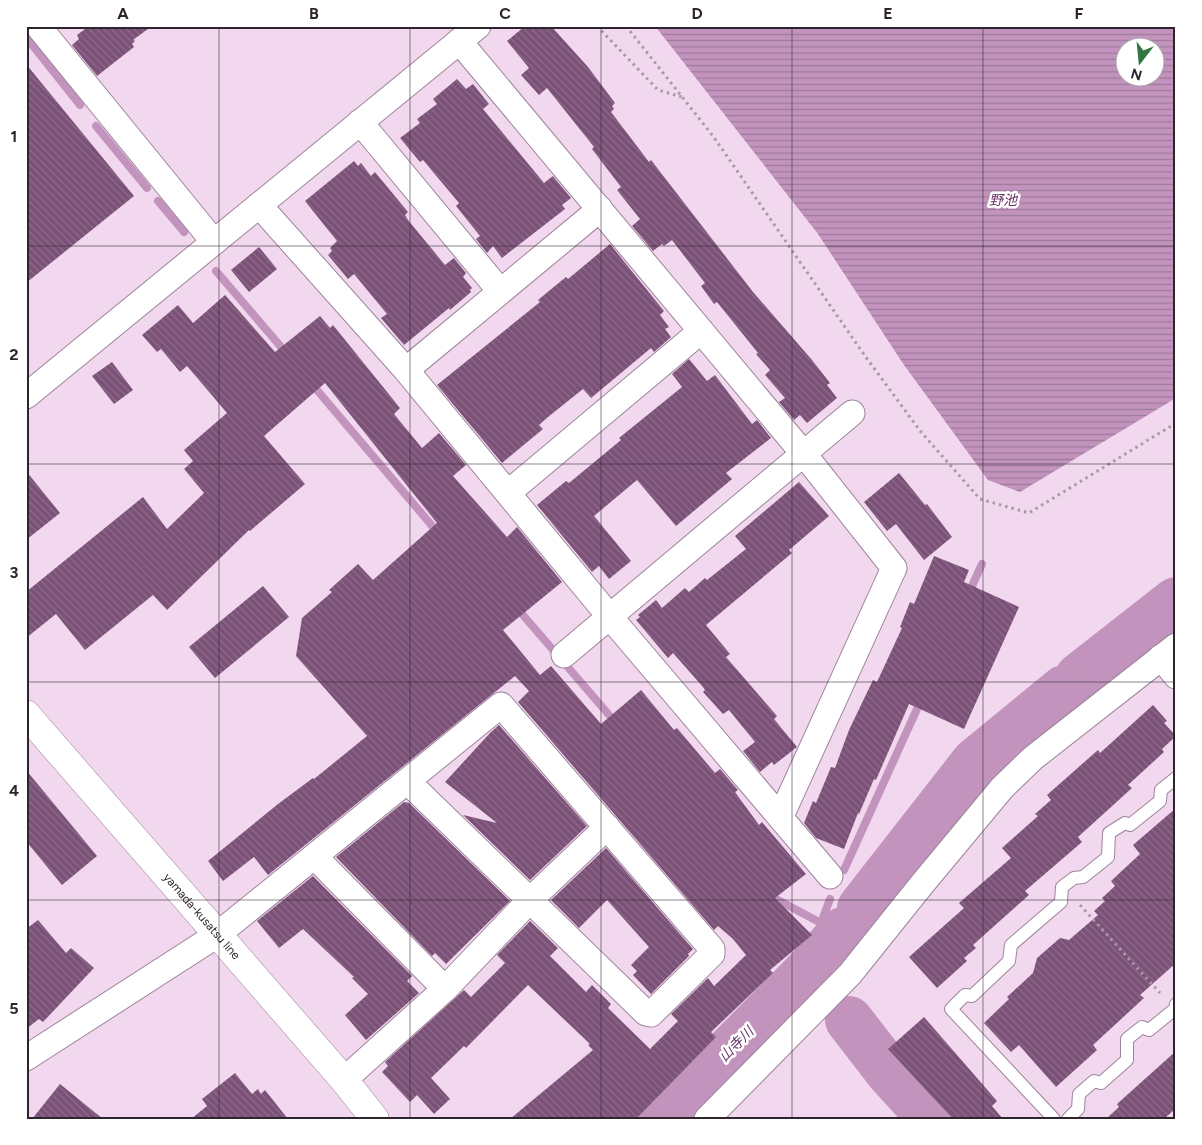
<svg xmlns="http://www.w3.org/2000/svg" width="1202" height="1145" viewBox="0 0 1202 1145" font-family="Figtree,'Noto Sans JP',sans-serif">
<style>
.water{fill:url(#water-rules);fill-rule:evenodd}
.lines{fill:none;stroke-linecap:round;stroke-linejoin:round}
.stream{stroke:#c294bd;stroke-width:8}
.river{stroke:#c294bd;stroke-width:48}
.building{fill:url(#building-back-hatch)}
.lane-casing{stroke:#9c849a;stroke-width:14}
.street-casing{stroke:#9c849a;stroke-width:27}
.secondary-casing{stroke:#9c849a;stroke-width:29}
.path{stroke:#ab96a8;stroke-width:3;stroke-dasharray:2.5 4;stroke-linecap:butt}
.lane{stroke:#fff;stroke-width:12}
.street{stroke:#fff;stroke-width:25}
.secondary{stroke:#fff;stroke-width:28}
.grid{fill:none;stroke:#2e242d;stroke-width:1;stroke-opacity:0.55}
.labels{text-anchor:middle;stroke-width:5;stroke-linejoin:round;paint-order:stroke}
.street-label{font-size:12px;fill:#2e242d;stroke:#fff}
.water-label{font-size:14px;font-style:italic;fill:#6b3267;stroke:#fff}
.neatline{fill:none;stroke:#2e242d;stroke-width:2}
.grid-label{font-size:16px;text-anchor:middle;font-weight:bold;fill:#2e242d}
</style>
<defs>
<pattern id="water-rules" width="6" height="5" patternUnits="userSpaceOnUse" patternTransform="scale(1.25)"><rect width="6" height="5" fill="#c294bd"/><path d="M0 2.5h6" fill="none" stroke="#9e799a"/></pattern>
<pattern id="building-back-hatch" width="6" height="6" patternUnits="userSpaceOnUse" patternTransform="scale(1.25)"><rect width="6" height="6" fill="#7c5178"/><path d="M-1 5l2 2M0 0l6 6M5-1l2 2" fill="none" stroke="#8d6c8a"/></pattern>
</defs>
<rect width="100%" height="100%" fill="#f2d8ef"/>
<path class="water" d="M655,26H1176V398L1020,492L988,480L904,365L818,234ZM1124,48H1154V78H1124Z"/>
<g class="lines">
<g class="stream">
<polyline points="26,37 80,105"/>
<polyline points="96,126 147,188"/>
<polyline points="158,201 184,232"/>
<polyline points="216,271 288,355"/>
<polyline points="311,383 439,534"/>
<polyline points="968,595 982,564"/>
<polyline points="516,607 616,723"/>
<polyline points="844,870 922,698"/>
<polyline points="769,893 776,899 821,923 838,937"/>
<polyline points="821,923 830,899"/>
</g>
<g class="river">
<polyline points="1079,677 1176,601"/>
<polyline points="861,908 975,762 1064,689"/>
<polyline points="849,1020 890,1073 932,1119"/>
<polyline points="662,1119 810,969 843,931"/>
</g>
</g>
<g class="building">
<polygon points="89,26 152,26 133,40 135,41 132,44 134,47 97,76 72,45 79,39 77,35"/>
<polygon points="525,26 551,26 588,67 615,103 612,106 614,109 611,112 649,162 651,160 753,292 812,360 830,383 827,385 837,398 807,423 800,415 794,420 779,402 785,398 765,375 770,370 756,354 758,353 717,302 714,304 701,286 705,283 672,240 664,246 662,244 653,251 632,226 640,219 617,190 621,187 592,149 594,147 547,88 539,95 521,75 529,68 507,41"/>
<polygon points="26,64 134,196 26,283"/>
<polygon points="457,79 466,89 473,84 489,104 483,109 544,183 553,176 571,198 562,205 565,209 502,258 493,246 487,253 476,239 480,236 456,206 459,203 423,160 420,162 400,138 420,123 417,119 437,104 433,99"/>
<polygon points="354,161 358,166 361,163 371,176 375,172 408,212 405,215 408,220 445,265 454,258 466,273 463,277 472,288 470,290 471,292 450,310 449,308 404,345 381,318 387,314 354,274 348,279 328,255 332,251 330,248 337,241 305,201"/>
<polygon points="610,244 664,311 660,315 669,327 665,329 671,337 654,352 651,348 591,398 583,389 548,417 539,425 543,429 502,463 437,385 540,302 538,300 550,290 566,277 568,279"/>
<polygon points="259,247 277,269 249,292 231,270"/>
<polygon points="225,295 275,352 320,316 330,328 333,325 400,408 394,414 422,448 439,433 466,465 453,476 507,537 517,527 562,582 503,630 540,675 551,666 601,724 641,690 674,730 677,728 715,773 720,769 738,790 735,792 759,825 762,822 806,874 775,898 812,935 770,970 773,973 711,1032 716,1037 636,1119 510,1119 593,1050 588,1045 590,1044 528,985 466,1048 464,1046 431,1078 450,1099 434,1114 417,1095 410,1102 382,1072 388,1066 385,1062 464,990 471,997 505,963 497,955 530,921 558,948 550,956 586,992 592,985 611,1004 608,1008 650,1049 678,1021 671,1014 708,978 714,986 746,955 733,939 718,926 714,930 518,702 529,691 515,676 268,875 254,857 223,881 208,861 278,804 313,778 314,779 367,736 296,656 302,618 332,592 329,590 358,564 373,580 437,523 325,383 264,436 305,484 250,531 249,530 167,610 153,595 85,650 56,614 26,638 26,592 143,497 167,529 204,493 184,469 193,461 184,450 227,413 187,366 180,372 161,349 157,352 142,335 178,305 193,323"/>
<polygon points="689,359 707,381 715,375 752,424 757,420 771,438 726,473 732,479 676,526 637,480 594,516 631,561 609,579 599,566 592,572 537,505 566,481 569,483 621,440 619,438 682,387 672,374"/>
<polygon points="112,362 133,390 114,404 92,376"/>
<polygon points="26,471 60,513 26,540"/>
<polygon points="899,473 925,505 927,504 952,537 924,560 896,524 887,531 864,502"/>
<polygon points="799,482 829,516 789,550 792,553 706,625 730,654 726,657 777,716 774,719 797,747 774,765 772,762 760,772 743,751 755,742 729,710 723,714 703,692 705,690 703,687 673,653 668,658 636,620 640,617 638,615 656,600 662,608 685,588 689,592 705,578 707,580 746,549 735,536"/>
<polygon points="934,556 969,570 964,582 1019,607 964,729 909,704 876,780 874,779 859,814 858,813 844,849 816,838 804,823 813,801 816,803 831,767 835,768 849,730 873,680 877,682 902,628 900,627 910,602 914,604"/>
<polygon points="263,586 289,617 215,678 189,647"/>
<polygon points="1153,705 1167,721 1164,723 1176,736 1162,749 1164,752 1128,785 1132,788 1078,837 1082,842 1025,891 1029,895 973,945 976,948 964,958 967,961 937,988 909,957 964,908 959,903 1011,858 1002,848 1038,816 1035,814 1051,800 1047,795 1098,750 1100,753"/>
<polygon points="499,725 587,826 530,880 463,815 497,823 445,782 490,733"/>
<polygon points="26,770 97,856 62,885 26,841"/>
<polygon points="404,802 409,803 510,901 446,964 435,953 432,956 336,857"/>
<polygon points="1176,808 1176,963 1140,995 1144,998 1093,1045 1097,1050 1056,1087 1019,1045 1011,1052 984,1023 1009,999 1007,997 1033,973 1037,958 1060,938 1069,940 1098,915 1094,911 1105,901 1102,898 1115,886 1111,881 1140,854 1133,845"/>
<polygon points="606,848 693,949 688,954 689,956 651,994 633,975 637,971 631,965 649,947 607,900 579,928 551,900"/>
<polygon points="313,876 412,976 407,981 419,993 366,1040 345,1015 368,994 352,978 354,977 303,929 279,948 257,921"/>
<polygon points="38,920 66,953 71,948 94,968 43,1022 39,1019 26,1029 26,929"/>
<polygon points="924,1017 997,1101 992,1106 1003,1119 953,1119 888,1049"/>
<polygon points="1176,1051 1176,1108 1164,1119 1106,1119 1119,1107 1117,1104"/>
<polygon points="235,1073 252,1094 258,1089 261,1094 265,1090 288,1119 191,1119 207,1106 202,1099"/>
<polygon points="60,1084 103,1119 32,1119"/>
</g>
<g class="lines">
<defs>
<g id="lane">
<polyline points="1054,1119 951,1009 965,995 972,996 1009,961 1011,945 1061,902 1062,887 1074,878 1083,877 1108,857 1109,833 1125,823 1130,825 1160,801 1161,790 1176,778"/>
<polyline points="1068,1119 1078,1109 1079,1094 1094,1081 1101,1083 1127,1060 1127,1039 1142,1027 1149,1030 1175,1009 1176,1004"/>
</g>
<g id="street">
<polyline points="38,26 214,242"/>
<polyline points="459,41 803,453 894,568 781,816"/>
<polyline points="360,122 500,291"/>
<polyline points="259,205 406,370 610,617 830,876"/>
<polyline points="406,370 600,209"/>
<polyline points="26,396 478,26"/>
<polyline points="509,492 701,331"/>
<polyline points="564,655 852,413"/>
<polyline points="1161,657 1176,676"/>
<polyline points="315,857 445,989"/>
<polyline points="26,1058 217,935 501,705 712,949 712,954 651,1014 646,1013 407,781"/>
<polyline points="344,1080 445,989 530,900 607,827"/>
<polyline points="707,1119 850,974 923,883 1002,788 1033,758 1176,646"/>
</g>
<g id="secondary">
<path id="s1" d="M26,714L344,1080L375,1119"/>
</g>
</defs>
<use href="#lane" class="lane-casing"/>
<use href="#street" class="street-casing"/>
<use href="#secondary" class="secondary-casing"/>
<g class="path">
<polyline points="597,26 658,90 682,97"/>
<polyline points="626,26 713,136 865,356 921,432 980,499 1029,513 1176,423"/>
<polyline points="1080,905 1160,993"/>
</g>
<use href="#lane" class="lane"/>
<use href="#street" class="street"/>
<use href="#secondary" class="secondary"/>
</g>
<path class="grid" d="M219,26V1119M410,26V1119M601,26V1119M792,26V1119M983,26V1119M26,246H1176M26,464H1176M26,682H1176M26,900H1176"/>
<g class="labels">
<g class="street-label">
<text dy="4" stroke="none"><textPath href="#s1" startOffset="268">yamada-kusatsu line</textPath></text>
</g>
<g class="water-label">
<text x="1003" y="205">野池</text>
<text transform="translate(736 1044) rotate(-45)" y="5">山寺川</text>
</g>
</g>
<rect width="1202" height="1145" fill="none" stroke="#ffffff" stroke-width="55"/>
<g transform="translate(1140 62) rotate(196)"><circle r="24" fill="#ffffff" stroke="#aba7ab"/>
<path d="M0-4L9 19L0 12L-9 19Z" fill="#2f7643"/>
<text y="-8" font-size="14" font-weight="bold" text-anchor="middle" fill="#2e242d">N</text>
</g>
<rect x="28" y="28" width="1146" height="1090" class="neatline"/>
<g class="grid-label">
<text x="123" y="19">A</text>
<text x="314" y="19">B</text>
<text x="505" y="19">C</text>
<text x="697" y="19">D</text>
<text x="888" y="19">E</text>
<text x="1079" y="19">F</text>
<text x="14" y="142">1</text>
<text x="14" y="360">2</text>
<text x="14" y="578">3</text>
<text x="14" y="796">4</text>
<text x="14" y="1014">5</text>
</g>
</svg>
